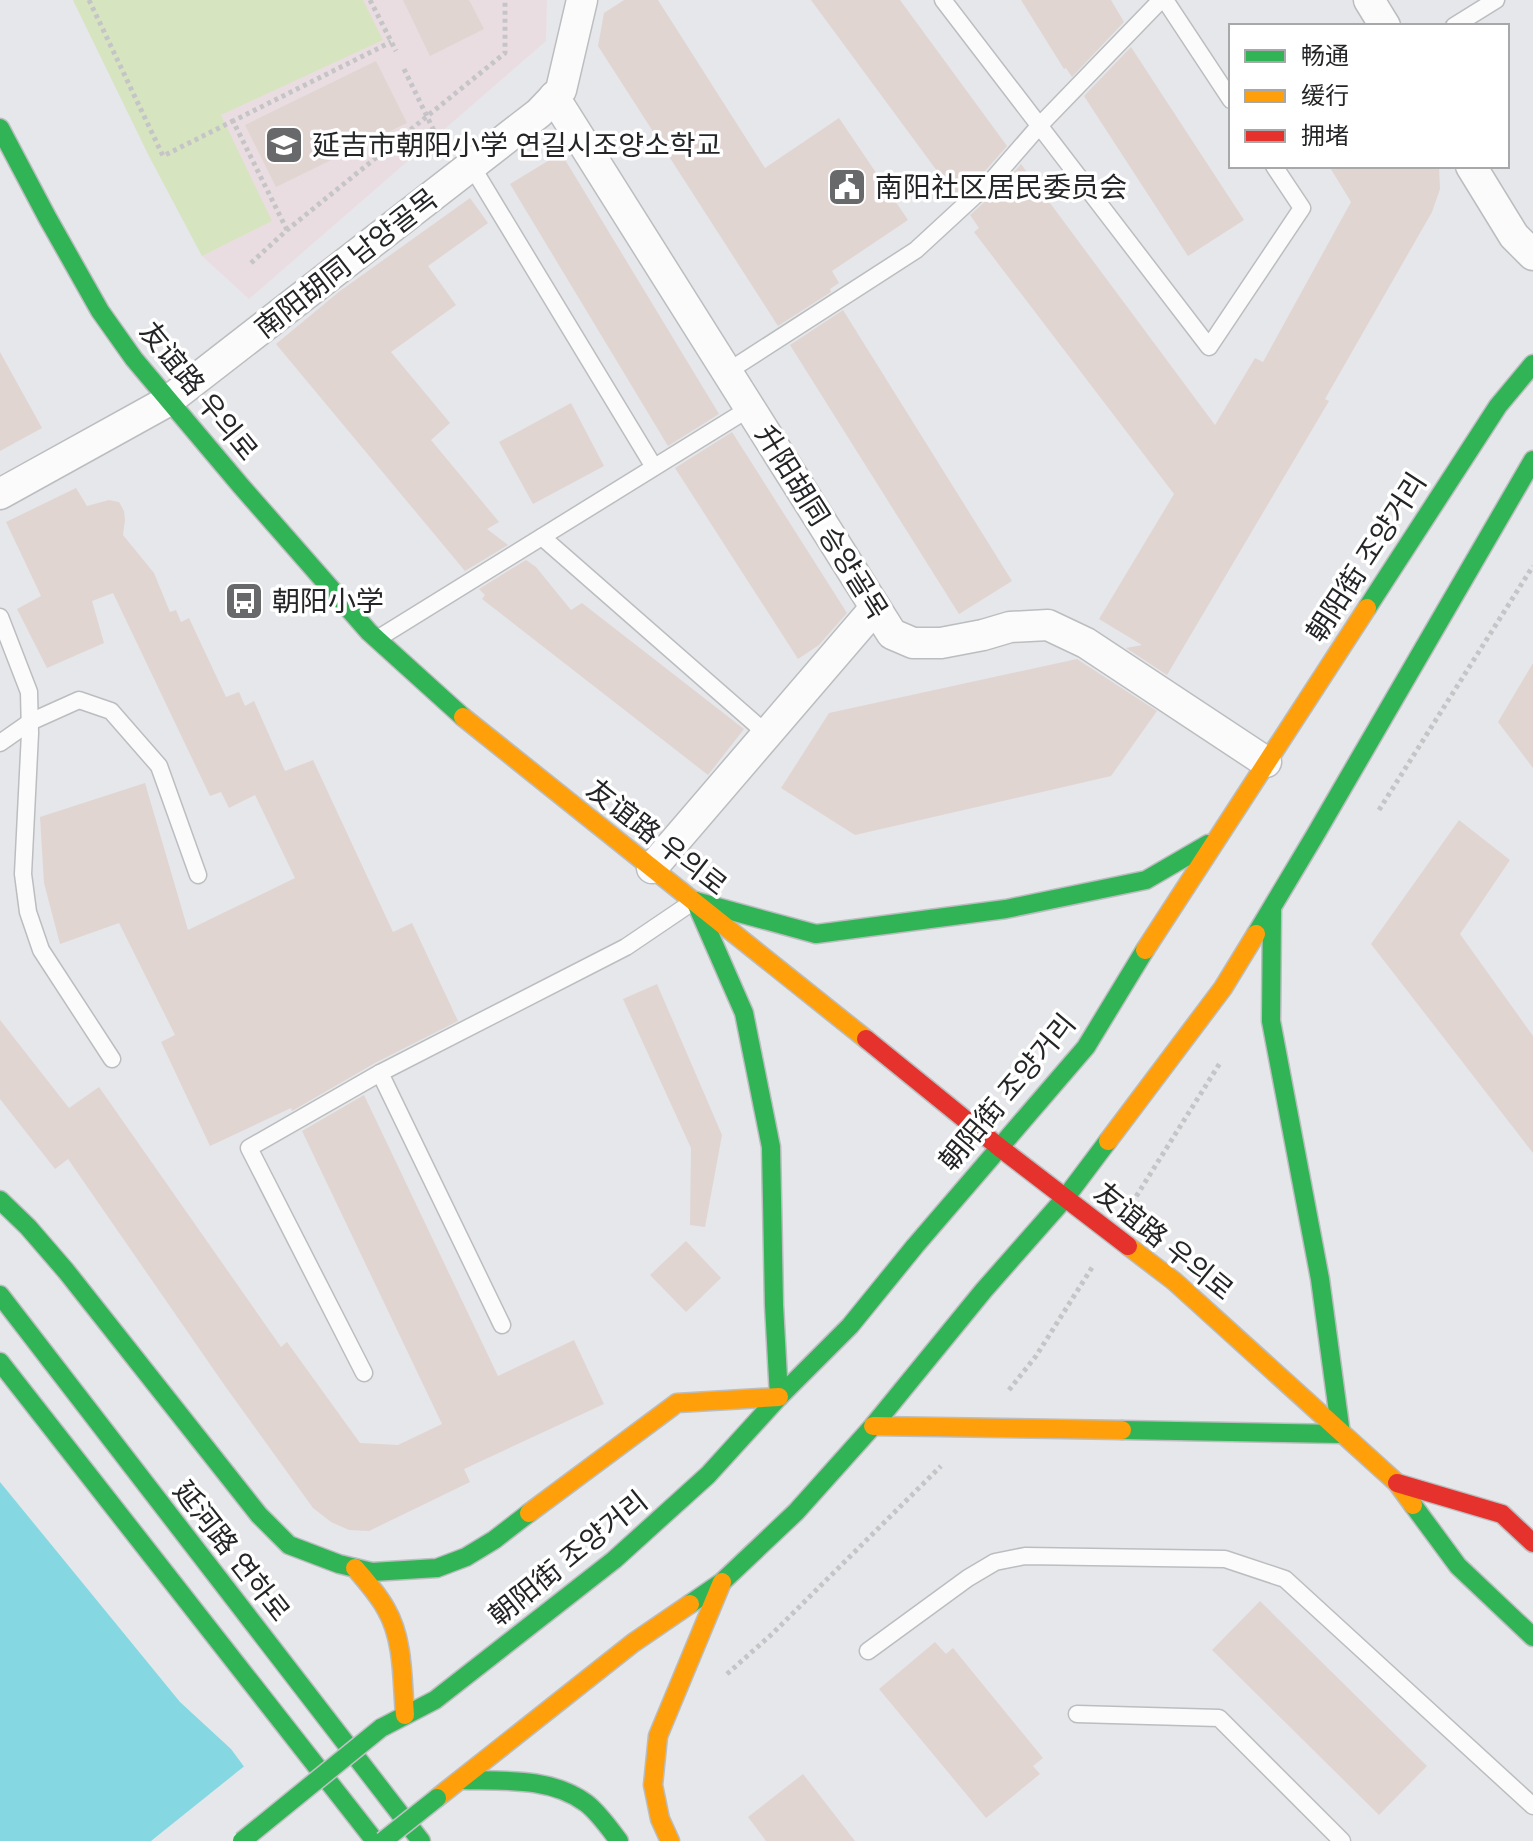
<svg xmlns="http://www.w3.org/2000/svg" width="1533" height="1841" viewBox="0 0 1533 1841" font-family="'Varela Round','Noto Sans SC','Noto Sans KR',sans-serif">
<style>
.education{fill:#eadde2}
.green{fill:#d7e4c0}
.water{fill:#85d8e1}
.pier{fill:#e5e7ea}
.building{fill:#e1d5d2}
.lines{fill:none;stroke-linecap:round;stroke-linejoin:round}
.lane-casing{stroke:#bbbdbf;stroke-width:19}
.street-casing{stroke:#bbbdbf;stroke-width:33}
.fast-casing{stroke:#bbbdbf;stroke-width:21}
.slow-casing{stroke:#bbbdbf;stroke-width:21}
.jam-casing{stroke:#bbbdbf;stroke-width:21}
.path{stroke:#c5c5c7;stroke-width:5;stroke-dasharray:4 4;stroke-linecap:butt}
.lane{stroke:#fbfbfc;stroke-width:16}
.street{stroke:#fbfbfc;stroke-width:30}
.fast{stroke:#30b455;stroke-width:18}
.slow{stroke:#ff9f0a;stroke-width:18}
.jam{stroke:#e5322d;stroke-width:18}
.fast-bridge-casing{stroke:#c1c2c4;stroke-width:21;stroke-linecap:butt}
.fast-bridge{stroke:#30b455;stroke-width:18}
.labels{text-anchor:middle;stroke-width:7;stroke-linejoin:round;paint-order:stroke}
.poi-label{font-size:28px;fill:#242527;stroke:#fff;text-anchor:start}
.street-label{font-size:28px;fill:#242527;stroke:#fff}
</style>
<rect width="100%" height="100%" fill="#e5e7ea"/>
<polygon class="education" points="73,0 547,0 546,41 249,299 202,256 149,156"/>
<polygon class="green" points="73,0 363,0 383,40 221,115 272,221 202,256 149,156"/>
<polygon class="water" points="0,1482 180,1702 231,1749 299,1841 0,1841"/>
<polygon class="pier" points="247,1764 303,1841 151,1841"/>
<g class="building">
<polygon points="403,0 469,0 484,29 430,56"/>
<polygon points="624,0 658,0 765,168 839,118 908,220 832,271 839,283 830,289 831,292 778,326 598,46 604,13"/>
<polygon points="811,0 900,0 1007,146 985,171 957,198"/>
<polygon points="1021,0 1111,0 1124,22 1072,77 1066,68 1064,69"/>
<polygon points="1131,47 1244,220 1188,256 1084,96"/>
<polygon points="376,61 407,123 276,187 245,125"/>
<polygon points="561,153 719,414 668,446 510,184"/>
<polygon points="1021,164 1215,425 1255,358 1263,362 1351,202 1329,166 1439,166 1440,189 1432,212 1325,399 1329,401 1167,675 1126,648 1142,645 1099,619 1174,494 974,232 979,228 970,215 1001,187"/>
<polygon points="470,198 488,223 428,266 456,305 391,352 450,423 431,440 499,522 487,529 508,545 465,571 276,344 340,291"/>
<polygon points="843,310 1012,581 959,614 790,345"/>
<polygon points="0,352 42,428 0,451"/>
<polygon points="571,403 604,466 533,504 499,442"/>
<polygon points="732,432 847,613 819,645 798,659 675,468"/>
<polygon points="76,488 87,506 109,500 119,502 124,511 125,520 123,535 154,573 170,612 176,610 181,622 189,618 226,697 239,692 245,706 254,701 285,771 313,760 393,932 412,923 458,1021 375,1063 292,1111 291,1108 210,1146 161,1042 175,1035 119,923 60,944 44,883 40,817 145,783 188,930 295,878 255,795 229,808 221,792 210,796 113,593 92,601 104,643 47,668 17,609 41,596 6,522"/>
<polygon points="526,560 536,567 571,610 582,603 744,729 708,775 482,599 485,595 479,589"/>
<polygon points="1077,659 1157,711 1111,776 855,835 781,788 829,713"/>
<polygon points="1533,663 1533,768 1498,722"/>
<polygon points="1459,820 1510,860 1460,934 1533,1036 1533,1153 1371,944"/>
<polygon points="657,984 722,1135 705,1227 690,1225 691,1148 623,999"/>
<polygon points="0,1020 69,1108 99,1087 281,1347 287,1342 360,1443 398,1445 442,1424 302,1131 364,1095 498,1376 574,1340 604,1404 464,1469 470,1482 369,1531 349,1530 331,1522 313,1508 225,1386 68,1159 55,1169 0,1099"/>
<polygon points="686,1241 721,1278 686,1312 650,1275"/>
<polygon points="1260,1601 1427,1766 1379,1815 1212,1650"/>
<polygon points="935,1642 946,1654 953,1648 1043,1758 1033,1766 1040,1774 986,1818 879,1689"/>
<polygon points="803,1774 855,1841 766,1841 748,1817"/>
</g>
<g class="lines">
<defs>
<g id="lane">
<polyline points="943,0 1209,347 1302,208 1274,166"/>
<polyline points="1165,0 1231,100"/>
<polyline points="1454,26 1496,0"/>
<polyline points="471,165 654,467"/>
<polyline points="727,372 916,250 993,179 1040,125 1161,0"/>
<polyline points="542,537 767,734"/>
<polyline points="0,617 29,692 30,733 23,874 28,912 41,950 112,1059"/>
<polyline points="377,639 750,408"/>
<polyline points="0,743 30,722 79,700 111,711 159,766 198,875"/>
<polyline points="380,1073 502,1325"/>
<polyline points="364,1373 249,1148 380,1073 626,947 694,901"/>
<polyline points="868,1651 968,1578 995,1562 1025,1556 1225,1559 1285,1579 1533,1806"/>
<polyline points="1077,1714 1219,1718 1342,1841"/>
</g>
<g id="street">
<polyline points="1369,0 1385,26"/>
<polyline points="554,97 892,634 913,643 941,643 983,635 1010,627 1048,625 1086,643 1266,762"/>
<polyline points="1471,166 1514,236 1533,255"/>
<polyline points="0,494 168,401 539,113 561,90 582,0"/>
<polyline points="652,868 875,608"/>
</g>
<g id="fast">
<polyline points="0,128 47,217 100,311 134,359 241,486 369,632 463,717"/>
<polyline points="1367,608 1498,406 1533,364"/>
<polyline points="695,901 816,934 1006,909 1146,880 1208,844"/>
<polyline points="695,901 744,1013 771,1147 774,1305 779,1397"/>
<polyline points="1256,934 1314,837 1533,460"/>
<polyline points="0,1200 28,1227 66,1271 259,1515 289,1545 339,1564 372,1572 437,1568 466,1557 494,1540 529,1513"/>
<polyline points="0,1295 421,1841"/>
<polyline points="0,1362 375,1841"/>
<polyline points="1122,1430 1341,1434 1320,1279 1271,1021 1272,911"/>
<polyline points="1413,1505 1458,1566 1533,1637"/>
<polyline points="690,1604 722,1582 796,1512 873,1426 984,1290 1066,1197 1108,1141"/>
<polyline points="381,1728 435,1700 614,1560 708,1475 779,1397 850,1326 915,1246 1086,1047 1145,950"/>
<path d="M462,1780C503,1781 551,1777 586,1803C599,1813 609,1828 619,1841"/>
</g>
<g id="slow">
<polyline points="463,717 866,1039"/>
<polyline points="1145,950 1367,608"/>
<polyline points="1108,1141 1223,988 1256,934"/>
<polyline points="1128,1246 1174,1281 1397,1483 1413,1505"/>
<polyline points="873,1426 1122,1430"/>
<polyline points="529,1513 677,1403 779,1397"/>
<path d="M355,1568C366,1581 378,1594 386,1609C404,1640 402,1680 405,1715"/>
<polyline points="437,1798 633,1643 690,1604"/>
<polyline points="670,1841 660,1819 653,1785 658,1736 722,1582"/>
</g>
<g id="jam">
<polyline points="866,1039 999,1147 1128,1246"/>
<polyline points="1397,1483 1502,1514 1533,1543"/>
</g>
</defs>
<use href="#lane" class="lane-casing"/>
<use href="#street" class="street-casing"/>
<use href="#fast" class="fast-casing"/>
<use href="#slow" class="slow-casing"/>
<use href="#jam" class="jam-casing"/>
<g class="path">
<polyline points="89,0 163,156 233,121"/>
<polyline points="370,0 396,51"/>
<polyline points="404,69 436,135 446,144"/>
<polyline points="287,230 233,121 391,42"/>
<polyline points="251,263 287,230 505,53 505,0"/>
<polyline points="1379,810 1533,566"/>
<polyline points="1132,1203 1220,1063"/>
<polyline points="1009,1390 1036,1356 1093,1266"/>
<polyline points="727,1674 772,1634 941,1466"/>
</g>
<use href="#lane" class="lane"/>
<use href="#street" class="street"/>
<use href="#fast" class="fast"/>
<use href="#slow" class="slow"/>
<use href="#jam" class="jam"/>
<defs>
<g id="fast-bridge">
<polyline points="242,1841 381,1728"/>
<polyline points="383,1841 437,1798"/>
</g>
</defs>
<use href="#fast-bridge" class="fast-bridge-casing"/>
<use href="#fast-bridge" class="fast-bridge"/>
</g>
<defs>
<symbol id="school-square" viewBox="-11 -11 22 22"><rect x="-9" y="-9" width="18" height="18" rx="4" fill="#68696b" stroke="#fff"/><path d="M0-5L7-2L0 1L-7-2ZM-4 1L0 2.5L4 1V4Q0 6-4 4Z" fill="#fff"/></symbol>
<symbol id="civic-square" viewBox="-11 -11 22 22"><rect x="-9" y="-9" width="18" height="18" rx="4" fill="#68696b" stroke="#fff"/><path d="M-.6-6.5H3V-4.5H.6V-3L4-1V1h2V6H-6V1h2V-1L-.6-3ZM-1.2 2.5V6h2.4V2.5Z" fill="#fff"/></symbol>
<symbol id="bus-square" viewBox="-11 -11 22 22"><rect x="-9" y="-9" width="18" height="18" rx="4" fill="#68696b" stroke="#fff"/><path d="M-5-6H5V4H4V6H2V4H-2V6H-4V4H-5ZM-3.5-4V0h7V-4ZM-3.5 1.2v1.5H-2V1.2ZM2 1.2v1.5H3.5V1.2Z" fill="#fff"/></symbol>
</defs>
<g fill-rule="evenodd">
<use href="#school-square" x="262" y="123" width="44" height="44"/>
<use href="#civic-square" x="825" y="165" width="44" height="44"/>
<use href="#bus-square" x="222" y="579" width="44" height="44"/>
</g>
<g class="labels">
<g class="poi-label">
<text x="312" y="155">延吉市朝阳小学 연길시조양소학교</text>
<text x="875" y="197">南阳社区居民委员会</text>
<text x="272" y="611">朝阳小学</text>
</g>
<g class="street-label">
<text transform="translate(346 263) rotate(-38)" y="10">南阳胡同 남양골목</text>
<text transform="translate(199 391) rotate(51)" y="10">友谊路 우의로</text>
<text transform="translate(822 522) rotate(58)" y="10">升阳胡同 승양골목</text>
<text transform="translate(1366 557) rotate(-57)" y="10">朝阳街 조양거리</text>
<text transform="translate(657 837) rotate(38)" y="10">友谊路 우의로</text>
<text transform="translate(1007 1092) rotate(-50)" y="10">朝阳街 조양거리</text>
<text transform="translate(1164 1241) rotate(39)" y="10">友谊路 우의로</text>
<text transform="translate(232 1551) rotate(52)" y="10">延河路 연하로</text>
<text transform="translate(568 1558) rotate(-39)" y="10">朝阳街 조양거리</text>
</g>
</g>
<rect x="1229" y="24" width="280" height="144" fill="#ffffff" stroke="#a7a8a9" stroke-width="2"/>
<rect x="1245" y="50" width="40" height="12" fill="#30b455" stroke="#a7a8a9" stroke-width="2"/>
<text x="1301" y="64" font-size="24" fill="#242527">畅通</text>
<rect x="1245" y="90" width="40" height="12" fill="#ff9f0a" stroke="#a7a8a9" stroke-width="2"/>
<text x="1301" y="104" font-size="24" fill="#242527">缓行</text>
<rect x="1245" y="130" width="40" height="12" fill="#e5322d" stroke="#a7a8a9" stroke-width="2"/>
<text x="1301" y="144" font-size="24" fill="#242527">拥堵</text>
</svg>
